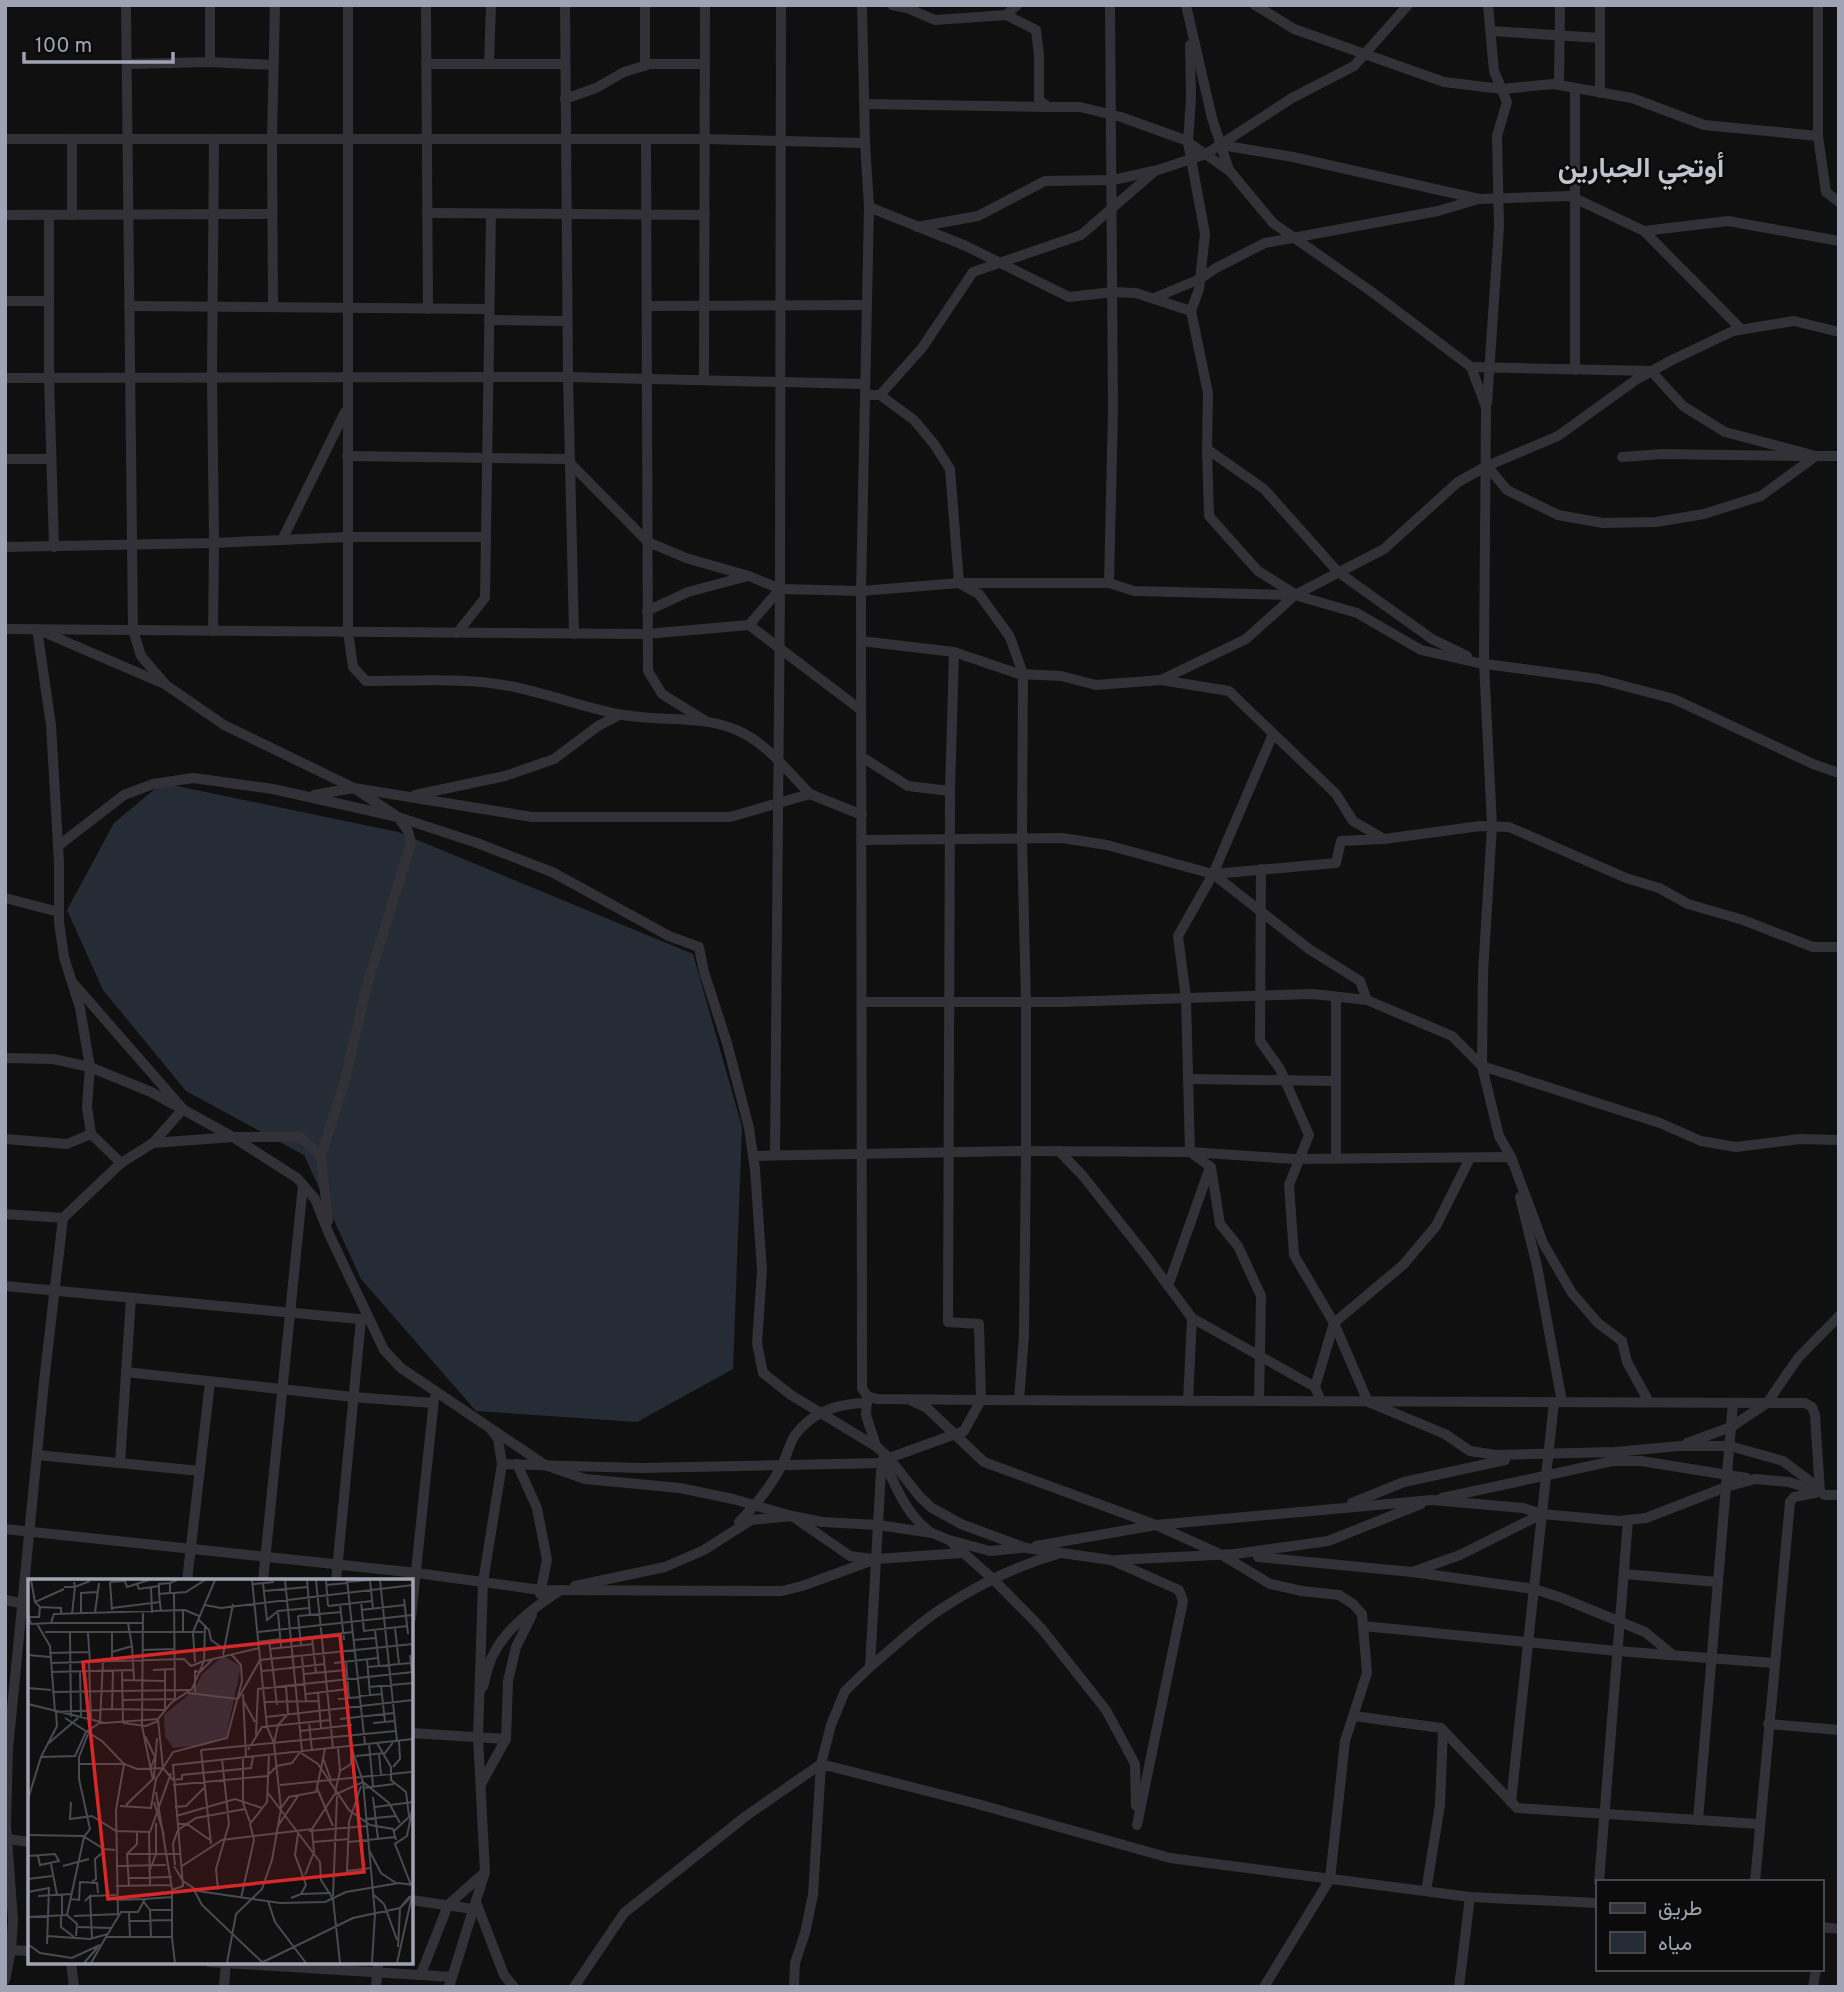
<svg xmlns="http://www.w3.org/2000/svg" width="1844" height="1992" viewBox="0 0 1844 1992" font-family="Overpass,Vazirmatn,sans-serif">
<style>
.water{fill:#262c35}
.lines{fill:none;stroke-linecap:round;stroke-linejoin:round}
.minor{stroke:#313137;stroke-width:10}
.labels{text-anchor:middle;stroke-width:5;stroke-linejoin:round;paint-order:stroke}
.quarter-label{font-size:28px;font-weight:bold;fill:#c1c3cf;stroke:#0b0b0c}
.inset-road{fill:none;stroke:#4a4b52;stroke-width:2}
.view{fill:#d62828;fill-opacity:0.15;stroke:#d62828;stroke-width:3.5}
.inset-edge{fill:none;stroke:#a0a3b3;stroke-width:3.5}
</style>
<rect width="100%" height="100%" fill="#101011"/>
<polygon class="water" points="162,783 398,832 693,954 742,1127 733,1369 637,1422 476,1411 361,1279 304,1155 186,1091 103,990 67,910 114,823"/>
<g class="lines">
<g class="minor">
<polyline points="126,5 133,630 141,656 166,685 224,725 354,788 398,817 408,831 411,843 367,985 345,1080 321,1156 328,1221"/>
<path d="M348,5V632L353,667L366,681C413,681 463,677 510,686C546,693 582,707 618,714C660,723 704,713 743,733C769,746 790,774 810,794"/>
<polyline points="426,5 428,309"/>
<polyline points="565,5 568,377 574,634"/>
<polyline points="862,5 865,143 869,207 861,591 862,1388 867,1396 877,1399 981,1400 1805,1403 1812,1407 1815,1415 1820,1492 1825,1495 1839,1495"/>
<polyline points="892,5 907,8 912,6"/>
<polyline points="1186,5 1212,118 1229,170 1273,223 1372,292 1471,367 1486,407 1484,663 1492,826 1483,973 1482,1066 1499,1136 1511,1157 1543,1243 1572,1293 1598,1323 1622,1341 1627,1362 1649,1402"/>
<polyline points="1255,5 1294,29 1444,82 1502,89 1553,84 1632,98 1704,125 1818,136 1818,5"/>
<polyline points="907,8 935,20 1006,15 1036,30 1039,56 1039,100 1048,107 1080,107 1121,117 1185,140 1228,170"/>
<polyline points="1006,15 1017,5"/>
<polyline points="1491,31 1600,38"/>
<polyline points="1190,45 1191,98 1188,142 1205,234 1199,289 1191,311"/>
<polyline points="210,62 210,5"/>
<polyline points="127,64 210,62 273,65"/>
<polyline points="426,64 565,64"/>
<polyline points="489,64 491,5"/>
<polyline points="645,66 645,5"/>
<polyline points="1559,85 1560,5"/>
<polyline points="1575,88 1575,370"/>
<polyline points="1600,93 1600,5"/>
<polyline points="565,99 596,88 624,72 650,64 705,64"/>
<polyline points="865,104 1048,107"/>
<polyline points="1818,136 1826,192 1839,202"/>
<polyline points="5,139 705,139 865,143"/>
<polyline points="646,139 648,671 662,694 704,720"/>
<polyline points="1221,145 1293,157 1479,199 1570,196 1644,231 1728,221 1839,241"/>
<polyline points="869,207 966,246 1069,297 1113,292 1136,293 1191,311 1208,393 1207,449 1209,516 1258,571 1295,594"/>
<polyline points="427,213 705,215"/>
<polyline points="5,215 272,214"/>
<polyline points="49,215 49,378 54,547"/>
<polyline points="72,215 72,139"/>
<polyline points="917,227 978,216 1045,181 1113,180 1153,171"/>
<polyline points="1644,231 1741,329"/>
<polyline points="1154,298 1200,279 1216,268 1265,243 1438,211 1475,200"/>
<polyline points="5,301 49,301"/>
<polyline points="129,306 489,309"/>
<polyline points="647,306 866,305"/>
<polyline points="273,307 272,139 275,5"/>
<polyline points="489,320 567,321"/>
<polyline points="1471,367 1651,371 1683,406 1725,432 1816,456"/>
<polyline points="5,378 568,377 864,384"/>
<polyline points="704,380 705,5"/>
<polyline points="866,395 880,395 914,420 934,444 950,469 959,583 979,594 1010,637 1023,674 1022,839 1026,1002 1026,1151 1024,1335 1019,1400"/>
<polyline points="880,395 922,348 973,272 1081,235 1155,171 1206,154 1292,98 1354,66 1408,5"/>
<polyline points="1487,403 1499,227 1497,136 1507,102 1494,71 1488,5"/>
<polyline points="1207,449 1264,489 1338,572 1432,639 1467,656"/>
<polyline points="347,456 570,459"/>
<polyline points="1622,457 1662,454 1801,456"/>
<polyline points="5,459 51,459"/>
<polyline points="570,463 648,542 686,558 749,576 780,589 861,591 959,583 1109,583 1134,591 1295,595 1357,613 1421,650 1478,663 1598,679 1674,699 1813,764 1839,773"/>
<polyline points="1487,466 1507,490 1558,515 1603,523 1656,522 1704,514 1761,496 1816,456 1839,456"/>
<polyline points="282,540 345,412"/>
<polyline points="5,547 214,543 212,377 214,139"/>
<polyline points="1109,583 1113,410 1110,5"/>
<polyline points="647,611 688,592 748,576"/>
<polyline points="749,625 861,710"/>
<polyline points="5,629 646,634 749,625 780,589"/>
<polyline points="37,629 51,725 59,862 59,922 64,957 80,1008 90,1067 151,1092 233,1137 297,1178 315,1199 329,1234 384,1350 401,1368 490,1428 498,1439 502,1464 483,1582 478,1737 485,1872 449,1987"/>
<polyline points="41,631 162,683"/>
<polyline points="213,631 214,543 348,537 486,537"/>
<polyline points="457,633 485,598 491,214"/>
<polyline points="861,641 954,652 1019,674 1061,676 1096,685 1161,680 1229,691 1336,794 1353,821 1384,839 1480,826 1509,827 1626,878 1659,888 1688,904 1743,920 1813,947 1839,947"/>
<polyline points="1161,680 1246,639 1295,595 1384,549 1458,482 1487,466 1558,436 1637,379 1672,360 1733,331 1794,321 1839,332"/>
<polyline points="950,791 954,652"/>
<polyline points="314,795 354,788 532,817 730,817 810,794 862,815"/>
<polyline points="415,795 505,776 554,759 598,726 619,715"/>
<polyline points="861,840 1062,838 1107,845 1213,874 1336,863 1341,841 1384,839"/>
<polyline points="58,846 124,795 153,784 193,778 273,789 398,817 477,843 552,872 669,936 699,947 704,972 727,1043 749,1128 755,1169 762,1271 757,1343 763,1373 791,1395 877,1447 889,1458 920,1497 932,1508 961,1524 1026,1548 1111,1560 1179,1590 1183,1601 1137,1825"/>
<polyline points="1261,869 1260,1041 1280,1069 1309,1135 1289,1185 1294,1255 1334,1323 1368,1402 1445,1434 1470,1451 1496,1455 1615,1452 1680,1446 1730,1446 1783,1461 1819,1488"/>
<polyline points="1213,874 1309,949 1360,981 1367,1000"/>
<polyline points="5,898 59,912"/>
<polyline points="74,984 183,1109 153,1143"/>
<polyline points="862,1002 1062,1002 1313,994 1367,1000 1452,1036 1482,1066 1660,1123 1701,1141 1736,1147 1800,1139 1839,1140"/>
<polyline points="5,1058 53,1059 90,1067 87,1107 91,1134 121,1163 63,1218 44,1382 8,1749 6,1825 13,1920 11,1950 5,1980"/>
<polyline points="1188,1079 1336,1081"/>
<polyline points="5,1139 67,1144 91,1134"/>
<polyline points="1059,1151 1083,1176 1144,1253 1192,1318 1188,1401"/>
<polyline points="775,1155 780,589 781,5"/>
<polyline points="753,1156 1017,1151 1190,1152 1294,1159 1511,1157 1512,1162"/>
<polyline points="1336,1158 1336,997"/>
<polyline points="121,1163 153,1143 233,1137 300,1137 321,1156"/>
<polyline points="1520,1197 1537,1266 1562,1402"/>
<polyline points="5,1214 63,1218"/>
<polyline points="5,1286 370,1320"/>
<polyline points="1168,1286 1209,1170"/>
<polyline points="1192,1318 1315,1387"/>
<polyline points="126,1372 353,1397 433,1403"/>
<polyline points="867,1399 866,1415 876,1446"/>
<polyline points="912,1401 927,1408 984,1462 1156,1525 1222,1555 1270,1584 1302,1591 1339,1595 1353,1604 1362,1614 1367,1673 1345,1741 1330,1879 1264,1987"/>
<polyline points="1259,1401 1261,1296 1238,1246 1220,1224 1211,1167 1190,1152 1186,998 1178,936 1213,874 1273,734"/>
<polyline points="1321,1401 1315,1387 1334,1323 1403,1265 1436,1226 1470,1158"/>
<polyline points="493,1430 545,1465 585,1479 680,1488 733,1499 792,1516 822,1522 878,1525 932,1533 949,1540 994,1580 1041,1628 1106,1710 1135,1764 1136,1806"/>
<polyline points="1687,1443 1731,1427 1767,1403 1798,1358 1839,1316"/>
<polyline points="37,1455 200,1471"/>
<path d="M883,1459C895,1485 906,1514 929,1531"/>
<polyline points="120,1463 131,1298"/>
<polyline points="502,1464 642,1468 884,1463"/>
<polyline points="517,1464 537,1508 547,1560 540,1594"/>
<polyline points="1442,1498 1613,1461 1641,1461 1747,1478"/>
<polyline points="1352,1503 1404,1482 1505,1460"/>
<path d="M739,1522C756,1505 771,1486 782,1465C787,1456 789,1444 795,1435C813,1411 838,1403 867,1403"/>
<polyline points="5,1529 417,1573 541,1590 782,1591 802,1586 876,1559 963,1553"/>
<polyline points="949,1540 990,1551 1021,1548"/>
<polyline points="1036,1546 1156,1525 1432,1500 1523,1508 1542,1514 1619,1521 1646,1518 1726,1487 1755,1479 1789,1482 1820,1492"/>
<polyline points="1258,1557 1412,1572 1534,1589 1562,1598 1645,1632 1673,1655"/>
<polyline points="1116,1560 1235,1554 1328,1541 1421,1504"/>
<polyline points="1415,1571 1460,1555 1542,1514"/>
<polyline points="1624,1574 1718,1582"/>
<polyline points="187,1581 210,1382"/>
<polyline points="263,1581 303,1185"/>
<polyline points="336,1581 361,1319"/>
<polyline points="575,1586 665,1567 704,1550 751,1520 792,1516 850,1556 872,1559"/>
<polyline points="5,1600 30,1605"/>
<polyline points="411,1618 434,1399"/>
<polyline points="1363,1626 1617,1651 1774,1663"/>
<path d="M870,1667C893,1648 916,1625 941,1609C976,1586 1018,1565 1058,1554"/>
<path d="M483,1687C486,1676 488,1664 493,1655C506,1628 537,1605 561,1590"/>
<polyline points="1354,1716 1441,1728 1517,1808 1759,1824"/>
<polyline points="1768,1724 1839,1730"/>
<polyline points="411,1733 506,1739"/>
<polyline points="481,1784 506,1739 508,1681 516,1647 532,1615"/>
<polyline points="1511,1802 1554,1402"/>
<polyline points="1698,1820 1733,1403"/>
<polyline points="7,1839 30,1842"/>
<polyline points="1599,1882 1628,1520"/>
<polyline points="1755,1882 1790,1502 1794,1497 1815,1493"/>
<polyline points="1426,1891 1440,1805 1443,1730"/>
<polyline points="411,1900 473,1909"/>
<polyline points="476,1902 504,1975 514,1987"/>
<polyline points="1821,1927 1839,1929"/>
<polyline points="11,1950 30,1951"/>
<polyline points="71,1962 74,1987"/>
<polyline points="209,1962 452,1977"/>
<polyline points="421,1974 448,1905 484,1873"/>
<polyline points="224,1987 226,1962"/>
<polyline points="376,1987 378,1962"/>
<polyline points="574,1987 624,1913 746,1816 821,1764 831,1725 845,1691 870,1667 881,1471 889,1458 964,1431 981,1400 979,1324 948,1322 950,791 908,786 862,757"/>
<polyline points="794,1987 795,1963 805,1933 813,1895 821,1764 974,1803 1170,1858 1470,1897 1597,1903"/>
<polyline points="1459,1987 1470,1897"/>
<polyline points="1813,1987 1816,1969"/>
</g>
</g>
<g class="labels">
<g class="quarter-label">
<text x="1641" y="177">أوتجي الجبارين</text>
</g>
</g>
<g transform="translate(28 1579)">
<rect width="385" height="385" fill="#101011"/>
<path d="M195,77L213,87L198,158L177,166L145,169L137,157L136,136L167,110L174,95Z" fill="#262c35"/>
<path class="inset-road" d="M3,1L7,23M224,1L239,148L246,164M257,1L274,172M279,1L282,36M288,1L305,169M298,1L300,27M319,1L337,165M352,1L369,162M46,3L47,8L62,2M82,3L97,2L99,8L121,1M82,3L84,31M319,3L342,1L345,30M235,4L239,41L250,32L281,29M109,5L111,10L131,7M225,5L246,3M298,6L319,4M36,8H47L44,35M123,9L124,34M236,12L279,8M146,14L158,13L177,1M131,15V5L142,4M376,20L380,55M333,23L336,52L379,47M312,25L316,61M177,26L193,29L385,6M300,27L344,22M12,28L7,23L36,10M84,29L132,23M155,31V53M333,31L376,26M133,33L131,15L142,14M67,34L71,4M115,34L114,147L125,201M250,34L253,68M53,35V14L69,13M0,36L3,45L23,44L26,35L157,31L171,37M270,37L313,33M270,37L273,66M1,38H11L12,28L33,29V35M170,40L181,51L183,61L196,70M23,44H115M9,45L22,67L27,133M367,49L371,85M347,51L351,87M17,53H175M84,53V81M230,53L385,36M42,54L43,138M60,54L62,83M284,58L288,94M273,59L325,53M326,61L347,59M241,62L245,91L297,85M230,63L252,60M104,67L106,101M242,70L285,65M115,71L146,70M84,73L104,67L100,44M21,74L61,73M0,76L22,78M195,76L205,25M382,76L385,104M274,77L278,123M339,80L342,116M318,82L321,119M167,83L165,53L187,1M23,84L156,80L163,87L176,82L177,46M61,84L63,141M306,84L350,79M340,88L383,84M94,91L95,144M125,91L146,90M137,91V130M167,91L171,94L185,80M167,91V113M52,92L53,139M233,92L245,91L249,126M23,93L106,91M276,95L318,91M94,101L137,102M258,107L260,135M353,107L357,143M341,108L385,104M0,109L23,111M24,113L162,111M160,114L210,120L232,81L385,65M290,114L293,149M215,115L218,178M278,115L320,110M332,117L354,115M310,120L332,118M94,121L147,120M147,121L146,14H142V4L149,1M216,123L227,143M236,123L291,122M0,125L77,144L130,140L143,124L164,110L176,82L231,69M73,130L138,131M84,130L85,91M238,138L385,121M37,139L74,162L96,185L109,190L135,189M130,140L135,189L145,201L154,200V196L223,189L225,178M312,140L366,134M72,142L75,82M281,143L284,171M95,144L118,147L130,142M345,144L367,142M272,152L324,146M385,153V189M228,156L230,110L385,93M117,157L127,178L123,188M21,164L50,139M349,164L363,188V201L378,213L381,237M341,165L345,207M310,169L312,192M173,171L368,152M173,171L183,265M220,171L234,148L302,141M273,174L290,185L321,231L342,246L365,250L368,261M351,175L353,196M328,177L357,174L366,162M13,178L29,147L28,133L73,131M215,178V224L222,243M295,179L303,201M365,188L372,180L371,162M145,206L239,197L249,187L264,184L272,173M252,206L383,193M333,207L321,243L319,292L343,289M289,209L305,247M335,209L366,205M240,214L292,283L293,301L305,320L312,384M307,214L312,192L323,185V173M345,218L350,260M0,220L13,178L47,177L58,153L73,143M43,223L42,240L64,237L88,252L122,253L143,194M126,223L136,256M98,226L126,199L129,159M92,227L123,229L128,200L145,173L199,159L214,102L213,86L203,75M147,228L158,227L176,209M347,228L385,223M253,229L261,218L288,213L297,170M148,237L207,220L234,229M337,240L368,237M149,245H159L182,261M250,247L270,217M281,252L339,247M366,252L382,237M121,253L122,307M0,256L55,257L76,270L87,271M285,263L321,260M321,263L367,258M341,271L353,294L368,304M100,275H152M0,277L27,275L31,282L12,286L10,277M23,285L29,316M147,286L145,265L150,251L168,239L217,230M35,287L61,280M88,287L138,286M146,287L155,302L170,312L252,324L297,323L318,313L371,304L385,306M154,287L194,261L284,250L306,216L335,203L323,167M121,293L128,275V244M277,296L286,273L284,251M100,299L144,298M0,300L24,297M64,303L68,300L67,280L74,274M383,306L367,265L379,257L385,227M88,307L143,306L144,310L128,213M101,307L99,275L109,265V253M166,311L174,326L234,383M190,311L188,290L201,245L194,180M0,313L21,309L19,365M34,315V337M273,315L303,314M346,316L356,325L369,361M10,317L43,315M62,317L88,316M305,317L309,217M213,319L226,261L222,245L239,223L241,175M263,319L273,315L278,306L267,276L270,255M42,320L51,321L52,303L69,304L70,314M88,321L117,320M57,322L62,317L64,359M115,322L122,331L123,358M240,322L247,343L278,384M122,331H144M101,333L102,358M39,336L49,345L48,357M33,337V348L46,358M46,337L90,335L88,231L96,185H51M0,338L39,336L56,258L62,250L51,200V178L60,155M101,342L144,341M50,348L83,349M19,357L62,360L80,355M78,358L93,333H110L117,320L144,318M144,359L147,384M1,366L12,374L44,379L72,366M370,368L372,329L382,317M56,384L70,368M63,384L78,358H144V311L155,307L145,186L385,160M199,384L208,335L234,310L244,281L253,230L246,164L250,146L260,135M233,384L325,339L372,329L384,317L369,384M344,384L347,335L335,203L361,224L372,244"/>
<path class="view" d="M312,56L336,293L80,320L55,83Z"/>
<rect width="385" height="385" class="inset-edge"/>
</g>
<rect width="1844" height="1992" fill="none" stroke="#a0a3b3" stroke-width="14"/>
<rect x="1596" y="1880" width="228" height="91" fill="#0b0b0c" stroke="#47484f" stroke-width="2"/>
<rect x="1610" y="1903" width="35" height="10" fill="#313137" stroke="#47484f" stroke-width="2"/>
<text x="1658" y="1915" font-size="21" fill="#a0a3b3">طريق</text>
<rect x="1610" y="1932" width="35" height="21" fill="#262c35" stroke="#47484f" stroke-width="2"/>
<text x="1658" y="1950" font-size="21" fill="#a0a3b3">مياه</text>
<path d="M24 52v10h149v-10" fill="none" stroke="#a0a3b3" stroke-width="3.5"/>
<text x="35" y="52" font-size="21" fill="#a0a3b3" stroke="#0b0b0c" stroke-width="5" paint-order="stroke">100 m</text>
</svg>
